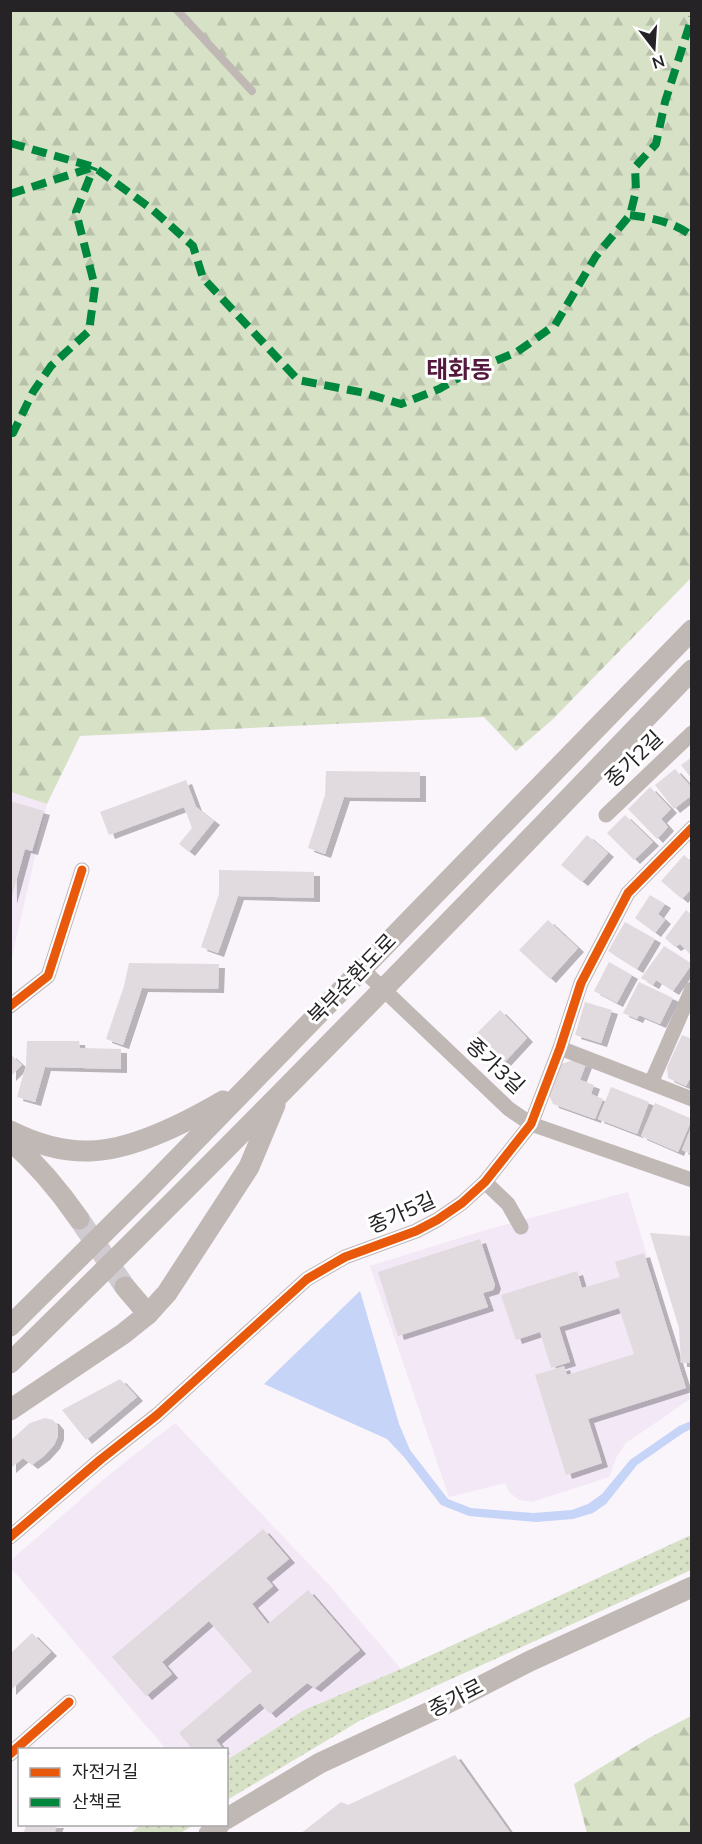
<svg xmlns="http://www.w3.org/2000/svg" width="702" height="1844" viewBox="0 0 702 1844" font-family="Mulish,'Noto Sans KR',sans-serif">
<style>
.built{fill:#f3e8f6}
.forest{fill:url(#forest-firs)}
.park{fill:url(#park-dots)}
.water{fill:#c6d4f8}
.building{fill:#e1dbdf;filter:url(#shadow)}
.lines{fill:none;stroke-linecap:round;stroke-linejoin:round}
.secondary-tunnel{stroke:#d0cad1;stroke-width:21;stroke-dasharray:21 10;stroke-linecap:butt}
.lane{stroke:#c0b8b5;stroke-width:8}
.street{stroke:#c0b8b5;stroke-width:15}
.secondary{stroke:#c0b8b4;stroke-width:21}
.quiet{stroke:#00873e;stroke-width:8;stroke-dasharray:15 8;stroke-linecap:butt}
.cycleway-casing{stroke:#fff;stroke-width:13}
.cycleway{stroke:#e8590c;stroke-width:9}
.labels{text-anchor:middle;stroke-width:6;stroke-linejoin:round;paint-order:stroke}
.street-label{font-size:21px;fill:#262327;stroke:#fff}
.quarter-label{font-size:24px;font-weight:bold;fill:#54183d;stroke:#fff}
</style>
<defs>
<pattern id="forest-firs" width="22" height="20" patternUnits="userSpaceOnUse" patternTransform="scale(1.5)"><rect width="22" height="20" fill="#d6e1c6"/><path d="M5 1l3.5 6h-7zM16 11l3.5 6h-7z" fill="#b8c1aa"/></pattern>
<pattern id="park-dots" width="8" height="8" patternUnits="userSpaceOnUse" patternTransform="scale(1.5)"><rect width="8" height="8" fill="#d6e1c6"/><path d="M2 2h.1M6 6h.1" fill="none" stroke="#b8c1aa" stroke-width="1.8" stroke-linecap="round"/></pattern>
<filter id="shadow"><feDropShadow dx="6" dy="4" stdDeviation="0" flood-color="#0004"/></filter>
</defs>
<rect width="100%" height="100%" fill="#faf4fb"/>
<g class="built">
<polygon points="11,792 47,804 11,961"/>
<polygon points="628,1192 690,1399 626,1443 617,1456 609,1477 532,1502 519,1500 509,1492 505,1483 449,1497 370,1266 482,1231"/>
<polygon points="175,1423 331,1587 401,1669 304,1710 227,1760 226,1750 166,1749 11,1568 10,1561 110,1474"/>
</g>
<g class="forest">
<polygon points="11,11 691,11 691,578 552,720 516,751 484,717 80,736 47,804 11,792"/>
<polygon points="691,1716 691,1833 587,1833 574,1784 649,1738"/>
</g>
<g class="park">
<polygon points="691,1535 691,1570 361,1720 227,1800 227,1760 304,1710 401,1669"/>
<polygon points="142,1824 193,1824 193,1825 181,1833 131,1833"/>
</g>
<polygon class="water" points="360,1291 399,1424 410,1450 448,1499 471,1508 533,1513 572,1510 588,1504 602,1494 630,1460 679,1426 691,1421 691,1429 683,1433 637,1465 606,1504 593,1513 573,1519 536,1522 469,1516 441,1505 404,1457 387,1439 264,1384"/>
<g class="building">
<polygon points="692,757 692,779 681,765"/>
<polygon points="675,769 692,788 692,795 674,809 655,785"/>
<polygon points="326,771 420,772 420,798 344,797 325,854 308,848 325,795"/>
<polygon points="186,780 196,807 214,821 189,852 179,844 192,828 184,807 109,835 100,812"/>
<polygon points="650,787 671,809 661,819 668,827 657,839 628,809"/>
<polygon points="10,801 44,811 32,851 25,849 11,900"/>
<polygon points="625,815 653,842 634,860 607,833"/>
<polygon points="587,835 608,853 582,882 561,865"/>
<polygon points="684,855 692,862 692,888 682,899 661,881"/>
<polygon points="219,870 314,872 314,898 238,896 218,953 201,947 219,894"/>
<polygon points="650,895 665,904 658,914 665,920 655,933 635,918"/>
<polygon points="686,910 692,915 692,956 680,944 675,947 665,938"/>
<polygon points="548,920 578,948 550,979 519,950"/>
<polygon points="625,922 655,939 637,969 608,951"/>
<polygon points="664,946 692,964 673,991 656,980 653,985 641,978"/>
<polygon points="609,962 632,975 617,1003 594,991"/>
<polygon points="129,963 219,964 218,989 142,988 123,1045 106,1039 124,986"/>
<polygon points="639,982 673,998 660,1024 639,1015 637,1019 623,1013"/>
<polygon points="585,1002 612,1010 601,1043 575,1035"/>
<polygon points="500,1010 527,1038 502,1065 473,1037"/>
<polygon points="682,1035 692,1039 692,1074 686,1086 668,1078 667,1067"/>
<polygon points="27,1041 79,1041 80,1048 121,1049 121,1069 45,1067 35,1102 17,1097 26,1065"/>
<polygon points="10,1054 22,1065 10,1077"/>
<polygon points="573,1060 586,1064 580,1080 594,1085 591,1094 603,1099 595,1119 553,1104 549,1095 561,1064"/>
<polygon points="611,1087 649,1102 637,1134 598,1119"/>
<polygon points="655,1103 692,1119 678,1152 641,1136"/>
<polygon points="691,1128 692,1128 692,1154 682,1150"/>
<polygon points="650,1233 690,1236 692,1243 692,1363 681,1363 679,1328"/>
<polygon points="480,1239 495,1285 493,1290 483,1293 488,1307 398,1336 378,1272"/>
<polygon points="644,1253 686,1388 588,1419 602,1463 566,1475 535,1375 564,1366 567,1375 634,1354 619,1308 559,1327 570,1362 551,1368 540,1332 516,1340 501,1295 577,1271 582,1288 620,1277 615,1262"/>
<polygon points="120,1379 137,1397 86,1440 62,1410"/>
<polygon points="45,1418 53,1420 58,1426 58,1436 54,1445 44,1456 32,1465 23,1458 10,1469 10,1441 30,1423"/>
<polygon points="263,1529 289,1559 266,1578 273,1586 252,1604 268,1624 308,1590 360,1650 315,1688 307,1683 270,1714 260,1703 216,1740 224,1750 193,1750 179,1733 252,1671 209,1621 162,1662 172,1674 146,1696 112,1657"/>
<polygon points="32,1633 51,1652 10,1691 10,1654"/>
<polygon points="455,1755 511,1834 300,1834 341,1802 348,1805"/>
<polygon points="27,1824 58,1824 54,1834 23,1834"/>
</g>
<g class="lines">
<polyline class="secondary-tunnel" points="79,1219 125,1287"/>
<polyline class="lane" points="177,10 252,91"/>
<g class="street">
<polyline points="606,815 692,733"/>
<polyline points="362,969 509,1109 531,1124 692,1180"/>
<polyline points="10,1006 48,976 82,870"/>
<polyline points="560,1048 692,1099"/>
<polyline points="651,1083 692,989"/>
<polyline points="485,1182 508,1204 521,1227"/>
<polyline points="10,1537 100,1460 157,1415 307,1279 345,1257 416,1231 437,1220 462,1203 485,1182 531,1124 560,1048 581,983 628,893 692,828"/>
<polyline points="10,1754 69,1702"/>
</g>
<g class="secondary">
<path d="M10,1131C36,1144 62,1152 90,1151C133,1150 187,1122 223,1101"/>
<path d="M10,1140C37,1164 59,1190 79,1219"/>
<polyline points="125,1287 148,1314"/>
<polyline points="10,1326 151,1186 692,630"/>
<path d="M10,1363C242,1136 468,904 692,670"/>
<polyline points="10,1410 123,1334 148,1314 167,1293 249,1167 275,1105"/>
<polyline points="226,1819 320,1763 436,1709 530,1661 692,1587"/>
<polyline points="209,1834 220,1824"/>
</g>
<g class="quiet">
<polyline points="10,143 94,167 153,210 193,246 203,278 298,380 365,393 401,404 439,389 471,371 517,352 555,325 596,256 630,215 636,191 635,167 656,144 665,102 692,17"/>
<polyline points="10,194 94,167"/>
<path d="M630,215C652,218 674,222 692,236"/>
<polyline points="10,433 13,433 33,392 51,366 89,331 95,287 76,212 94,167"/>
</g>
<defs>
<g id="cycleway">
<polyline points="10,1006 48,976 82,870"/>
<polyline points="10,1537 100,1460 157,1415 307,1279 345,1257 416,1231 437,1220 462,1203 485,1182 531,1124 560,1048 581,983 628,893 692,828"/>
<polyline points="10,1754 69,1702"/>
</g>
</defs>
<use href="#cycleway" class="cycleway-casing"/>
<use href="#cycleway" class="cycleway"/>
</g>
<g class="labels">
<g class="street-label">
<text transform="translate(634 759) rotate(-44)" y="7">종가2길</text>
<text transform="translate(352 979) rotate(-46)" y="7">북부순환도로</text>
<text transform="translate(495 1066) rotate(43)" y="7">종가3길</text>
<text transform="translate(402 1213) rotate(-24)" y="7">종가5길</text>
<text transform="translate(456 1698) rotate(-27)" y="7">종가로</text>
</g>
<g class="quarter-label">
<text x="459" y="378">태화동</text>
</g>
</g>
<rect width="702" height="1844" fill="none" stroke="#262327" stroke-width="24"/>
<rect x="18" y="1748" width="210" height="78" fill="#ffffff" stroke="#a8a7a9" stroke-width="1.5"/>
<rect x="30" y="1768" width="30" height="9" fill="#e8590c" stroke="#a8a7a9" stroke-width="1.5"/>
<text x="72" y="1778" font-size="18" fill="#262327">자전거길</text>
<rect x="30" y="1798" width="30" height="9" fill="#00873e" stroke="#a8a7a9" stroke-width="1.5"/>
<text x="72" y="1808" font-size="18" fill="#262327">산책로</text>
<g transform="translate(654 48) rotate(163)" stroke="#ffffff" stroke-width="4.5" paint-order="stroke">
<path d="M0-4.5L10 22L0 15L-10 22Z" fill="#262327"/>
<text y="-9" font-size="16" font-weight="bold" text-anchor="middle" fill="#262327">N</text>
</g>
</svg>
